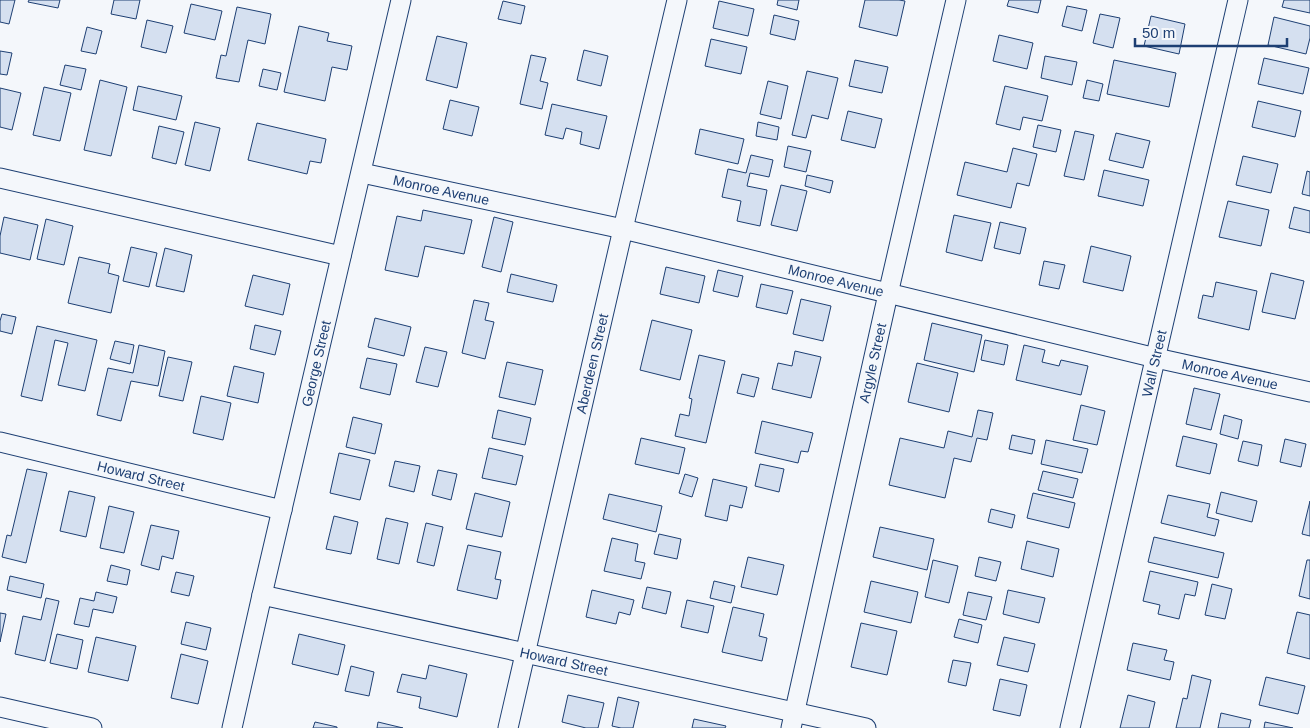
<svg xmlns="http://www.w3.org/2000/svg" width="1310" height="728" viewBox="0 0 1310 728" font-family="Arial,sans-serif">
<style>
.building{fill:#d5e0f0;stroke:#1d3f73}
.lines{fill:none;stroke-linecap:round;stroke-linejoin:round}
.minor-casing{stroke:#1d3f73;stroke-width:21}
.minor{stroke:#f4f7fb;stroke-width:19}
.labels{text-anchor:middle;stroke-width:4;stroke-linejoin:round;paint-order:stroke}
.street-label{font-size:14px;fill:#1d3f73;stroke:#f4f7fb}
</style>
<rect width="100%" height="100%" fill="#f4f7fb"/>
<g class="building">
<polygon points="0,0 15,0 9,24 0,22"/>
<polygon points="29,0 60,0 58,8 28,2"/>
<polygon points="114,0 140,0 136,19 111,14"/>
<polygon points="778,0 799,0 797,10 777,5"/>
<polygon points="865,0 899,0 905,1 897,36 859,27"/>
<polygon points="1009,0 1041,0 1038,13 1007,6"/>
<polygon points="1284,0 1310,0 1310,13 1282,7"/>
<polygon points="503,1 525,6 521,24 498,19"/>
<polygon points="719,1 754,9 748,36 713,28"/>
<polygon points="191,4 222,11 215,40 184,33"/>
<polygon points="1067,6 1087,10 1082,31 1062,26"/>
<polygon points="237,7 271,14 265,44 248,40 239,82 216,78 221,55 226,56"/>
<polygon points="1100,14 1120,18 1113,48 1093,43"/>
<polygon points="774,15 799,21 795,40 770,34"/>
<polygon points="1151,16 1185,24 1179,54 1144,46"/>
<polygon points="1274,17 1310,26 1310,38 1306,54 1268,45"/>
<polygon points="147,20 173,26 166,53 141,47"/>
<polygon points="299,26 329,33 327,41 352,46 347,70 332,67 325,101 284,92"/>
<polygon points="87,27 102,31 96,54 81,51"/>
<polygon points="999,35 1033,43 1027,69 993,61"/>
<polygon points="437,36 467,43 457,88 426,80"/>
<polygon points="711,39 747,47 741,74 705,66"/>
<polygon points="584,50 608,56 601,86 577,80"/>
<polygon points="0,51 12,53 7,75 0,74"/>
<polygon points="531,55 546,58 540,81 548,83 542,109 520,104"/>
<polygon points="1045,56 1077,62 1072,85 1041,78"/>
<polygon points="1264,58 1309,68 1303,94 1258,84"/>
<polygon points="855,60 888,67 882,93 849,86"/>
<polygon points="1114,60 1176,73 1169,107 1107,94"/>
<polygon points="65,65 86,69 81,90 60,85"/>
<polygon points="263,69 281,73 277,90 259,86"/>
<polygon points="807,71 838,78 828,119 812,115 806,138 792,135"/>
<polygon points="100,80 127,87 111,156 84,150"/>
<polygon points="1087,80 1103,84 1099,101 1083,98"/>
<polygon points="768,81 788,86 781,119 760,114"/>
<polygon points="138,86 182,96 176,120 133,110"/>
<polygon points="1005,86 1048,96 1042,121 1023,117 1020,130 996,124"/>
<polygon points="44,87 71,93 60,141 33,135"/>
<polygon points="0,88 21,93 12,130 0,127"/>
<polygon points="450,100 479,107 472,136 443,129"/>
<polygon points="1258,101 1301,111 1295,137 1252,127"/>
<polygon points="552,104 607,116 599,149 580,144 582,132 566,128 563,139 545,135"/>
<polygon points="848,111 882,119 875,148 841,140"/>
<polygon points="195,122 220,128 210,171 185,165"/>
<polygon points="758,122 779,127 777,140 756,136"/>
<polygon points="257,123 326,139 321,163 310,161 307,174 248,160"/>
<polygon points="1038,125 1061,130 1056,152 1033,147"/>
<polygon points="159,126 184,132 176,164 152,158"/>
<polygon points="700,129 744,139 738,164 695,154"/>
<polygon points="1075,131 1094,135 1084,180 1064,176"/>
<polygon points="1116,133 1150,141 1143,168 1109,160"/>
<polygon points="788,146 811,151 806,172 784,167"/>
<polygon points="1013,148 1037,154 1029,186 1017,183 1011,208 957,195 965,162 1007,172"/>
<polygon points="751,155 773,160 769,177 750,173 747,186 767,190 760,226 737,221 741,201 722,197 728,169 746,173"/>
<polygon points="1243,156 1278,164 1271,193 1236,185"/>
<polygon points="1104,170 1149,180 1143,206 1098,196"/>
<polygon points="1307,171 1310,172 1310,196 1302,194"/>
<polygon points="807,175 833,181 830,193 805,186"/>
<polygon points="781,185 807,191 797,231 771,225"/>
<polygon points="1228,201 1269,210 1261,246 1219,237"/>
<polygon points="1294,207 1310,211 1310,233 1289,228"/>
<polygon points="423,210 472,220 464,254 425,246 418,277 385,270 397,216 421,221"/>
<polygon points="954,215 991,223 982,261 946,252"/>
<polygon points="4,217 38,225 30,260 0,253 0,236"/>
<polygon points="494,217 513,222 501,272 482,267"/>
<polygon points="46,219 73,226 64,265 37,259"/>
<polygon points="1000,222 1026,228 1020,254 994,248"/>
<polygon points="1091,246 1131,256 1123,291 1083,282"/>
<polygon points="131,247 157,253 149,287 123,281"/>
<polygon points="165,248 192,255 184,292 156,286"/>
<polygon points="79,257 110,264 108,273 119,276 111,313 68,303"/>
<polygon points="1044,261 1065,265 1059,289 1039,285"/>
<polygon points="666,267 705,276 699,303 660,294"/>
<polygon points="718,270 743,276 738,297 713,291"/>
<polygon points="1271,273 1304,281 1295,319 1262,312"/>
<polygon points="511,274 557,285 553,302 507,292"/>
<polygon points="253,275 290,284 283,315 245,306"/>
<polygon points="1216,282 1257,291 1249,330 1198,318 1203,295 1213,297"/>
<polygon points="761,284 793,291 787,314 756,307"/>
<polygon points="801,299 831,306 823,341 793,334"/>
<polygon points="474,300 489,303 485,320 494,322 485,359 462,353"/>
<polygon points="2,314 16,317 12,334 0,331 0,321"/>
<polygon points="375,318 411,327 404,356 368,347"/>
<polygon points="652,320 692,330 680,380 640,370"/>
<polygon points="932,323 982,335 974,372 924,360"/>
<polygon points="255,325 281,331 275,355 250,349"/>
<polygon points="37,326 97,340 85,391 58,385 68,343 55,340 42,401 21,396"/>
<polygon points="985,340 1008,345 1004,365 981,360"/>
<polygon points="115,341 134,345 130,364 110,359"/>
<polygon points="139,345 165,351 158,386 131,381 121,421 97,415 108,368 133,373"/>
<polygon points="1024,345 1045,350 1042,362 1059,366 1061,360 1088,366 1081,395 1016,380"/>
<polygon points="425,347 447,352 438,387 416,382"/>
<polygon points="795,351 821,357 811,398 772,389 778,363 792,366"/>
<polygon points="699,355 725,361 706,443 675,436 680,414 689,416 692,399 689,398"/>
<polygon points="168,357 192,362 183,401 159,396"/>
<polygon points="367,358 397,364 390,395 360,388"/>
<polygon points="507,362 543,370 535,405 499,397"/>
<polygon points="917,363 958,373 949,412 908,402"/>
<polygon points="234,366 264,373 258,403 227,396"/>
<polygon points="742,374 759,378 754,397 737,393"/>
<polygon points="1194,388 1220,394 1211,430 1186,424"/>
<polygon points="201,396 231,403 223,440 193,433"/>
<polygon points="1081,405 1105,411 1097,445 1073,440"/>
<polygon points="498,410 531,418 525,445 492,438"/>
<polygon points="978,410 993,413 987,440 977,438 971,462 954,458 945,498 889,485 900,438 944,448 948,431 972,437"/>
<polygon points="1224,415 1242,420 1238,439 1220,434"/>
<polygon points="353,417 382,424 375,454 346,447"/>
<polygon points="762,421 813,433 808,452 801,451 798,463 755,453"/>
<polygon points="1012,435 1035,440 1032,454 1009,449"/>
<polygon points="1183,436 1217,444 1210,474 1176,466"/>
<polygon points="641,438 685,448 679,474 635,464"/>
<polygon points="1285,439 1306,444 1301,467 1280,462"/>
<polygon points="1046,440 1088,449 1082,473 1041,464"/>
<polygon points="1243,441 1262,445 1258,466 1238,461"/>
<polygon points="489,448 523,456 516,485 482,478"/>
<polygon points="339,453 370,460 360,500 330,493"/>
<polygon points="395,461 420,466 414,492 389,486"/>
<polygon points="760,464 784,469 779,492 755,486"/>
<polygon points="27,469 47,473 26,563 2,557 7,535 11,536"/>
<polygon points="438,470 457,474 451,500 432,495"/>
<polygon points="1043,471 1078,479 1073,498 1038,490"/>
<polygon points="685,474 698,478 692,497 679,493"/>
<polygon points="713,479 747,487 742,508 730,505 727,521 705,516"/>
<polygon points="69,491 95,497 86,537 60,531"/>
<polygon points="1221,492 1257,501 1252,522 1216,513"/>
<polygon points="475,493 510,502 502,537 466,529"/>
<polygon points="1033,493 1075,503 1069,528 1027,518"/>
<polygon points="609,494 662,506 656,532 603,519"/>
<polygon points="1168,495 1210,504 1207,517 1219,520 1215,536 1161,523"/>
<polygon points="1310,501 1310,536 1302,534"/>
<polygon points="109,506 134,512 124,553 100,548"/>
<polygon points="991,509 1015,515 1012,528 988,522"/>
<polygon points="334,516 358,522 351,554 326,549"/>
<polygon points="386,518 408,523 399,564 377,559"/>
<polygon points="426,523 443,527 434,566 417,562"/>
<polygon points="151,525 179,531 173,559 162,556 159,570 141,565"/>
<polygon points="880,527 934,539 927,570 873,557"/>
<polygon points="659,534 681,539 677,559 654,554"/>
<polygon points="1154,537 1224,553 1218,578 1148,562"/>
<polygon points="612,538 638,544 635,561 645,563 641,579 604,571"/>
<polygon points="1027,541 1059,549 1053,577 1021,569"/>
<polygon points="468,545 501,552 495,579 501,580 497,599 457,590"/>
<polygon points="748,557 784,565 777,595 741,587"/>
<polygon points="979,557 1001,562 996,581 975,576"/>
<polygon points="933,560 958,566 949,603 925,597"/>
<polygon points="1307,560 1310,560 1310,599 1299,596"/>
<polygon points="111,565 130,570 127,585 107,581"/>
<polygon points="1150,571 1198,582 1195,596 1185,594 1179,619 1158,614 1160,605 1143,601"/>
<polygon points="176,572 194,576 189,596 171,592"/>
<polygon points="10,576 44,584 41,598 7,590"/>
<polygon points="714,581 735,586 731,603 710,598"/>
<polygon points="871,581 918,592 911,623 864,612"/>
<polygon points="1212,584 1232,589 1225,619 1205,615"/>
<polygon points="647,587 671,592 666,614 642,608"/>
<polygon points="592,590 634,600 630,615 619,612 616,624 586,617"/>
<polygon points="1008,590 1045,598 1039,623 1003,614"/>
<polygon points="96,592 117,597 113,613 93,609 89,627 74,624 80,598 94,601"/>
<polygon points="968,592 992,597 986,620 963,615"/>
<polygon points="46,598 59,601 45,661 15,654 23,616 41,620"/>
<polygon points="687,600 714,606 708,633 681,627"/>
<polygon points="733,607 764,614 759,636 767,638 762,661 722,652"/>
<polygon points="1297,612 1310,615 1310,659 1287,653"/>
<polygon points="0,613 6,614 0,642"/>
<polygon points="959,619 982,625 978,643 954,637"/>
<polygon points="186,622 211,628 206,650 181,644"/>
<polygon points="861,623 897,631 887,675 851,667"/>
<polygon points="57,634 83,640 77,669 50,663"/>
<polygon points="299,634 345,645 338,675 292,664"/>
<polygon points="96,637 136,646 128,681 88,672"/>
<polygon points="1004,637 1035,644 1028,672 997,665"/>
<polygon points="1133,643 1167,650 1164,660 1174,662 1170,680 1127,670"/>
<polygon points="181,654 208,661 198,704 171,698"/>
<polygon points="953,660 971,663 966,686 948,682"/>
<polygon points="429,665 467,674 457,717 419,708 421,697 397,692 402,674 426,679"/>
<polygon points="351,666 374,672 369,696 345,691"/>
<polygon points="1192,675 1211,680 1200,728 1176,728 1183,698 1187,699"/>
<polygon points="1266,677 1305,686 1298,714 1259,705"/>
<polygon points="1000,679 1027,685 1020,716 993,710"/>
<polygon points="568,695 604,703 598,728 586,728 562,722"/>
<polygon points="1128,695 1155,702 1149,728 1120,728"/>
<polygon points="618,697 639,702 633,728 621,728 612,726"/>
<polygon points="1221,713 1251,720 1249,728 1218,728"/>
<polygon points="694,719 726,726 725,728 692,728"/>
<polygon points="315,722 337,727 337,728 313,728"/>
<polygon points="378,722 403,728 377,728"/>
<polygon points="1265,722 1293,728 1264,728"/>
</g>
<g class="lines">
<defs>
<g id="minor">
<path id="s1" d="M362,173L623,229L1156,358L1310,392"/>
<polyline points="0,178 341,256"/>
<path id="s2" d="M0,442L282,510"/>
<path id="s3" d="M262,595L866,728"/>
<polyline points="0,707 92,728"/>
<path id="s4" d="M232,728L262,595L401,0"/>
<path id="s5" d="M508,728L623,229L677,0"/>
<path id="s6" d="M791,728L888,294L956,0"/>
<path id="s7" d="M1070,728L1238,0"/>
</g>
</defs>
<use href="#minor" class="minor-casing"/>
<use href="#minor" class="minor"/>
</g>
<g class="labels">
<g class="street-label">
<text dy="5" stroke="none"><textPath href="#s1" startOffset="81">Monroe Avenue</textPath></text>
<text dy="5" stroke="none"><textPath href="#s1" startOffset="486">Monroe Avenue</textPath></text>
<text dy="5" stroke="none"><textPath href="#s4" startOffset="374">George Street</textPath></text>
<text dy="5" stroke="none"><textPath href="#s5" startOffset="374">Aberdeen Street</textPath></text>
<text dy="5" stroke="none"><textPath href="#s6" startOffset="374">Argyle Street</textPath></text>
<text dy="5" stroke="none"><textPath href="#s7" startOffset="374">Wall Street</textPath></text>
<text dy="5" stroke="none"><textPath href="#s1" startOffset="891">Monroe Avenue</textPath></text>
<text dy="5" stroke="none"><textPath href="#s2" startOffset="145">Howard Street</textPath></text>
<text dy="5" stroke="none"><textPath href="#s3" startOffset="309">Howard Street</textPath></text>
</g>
</g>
<path d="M1135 38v8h152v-8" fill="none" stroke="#1d3f73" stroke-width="2.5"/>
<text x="1142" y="38" font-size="15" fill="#1d3f73" stroke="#f4f7fb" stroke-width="4" paint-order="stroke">50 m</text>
</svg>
